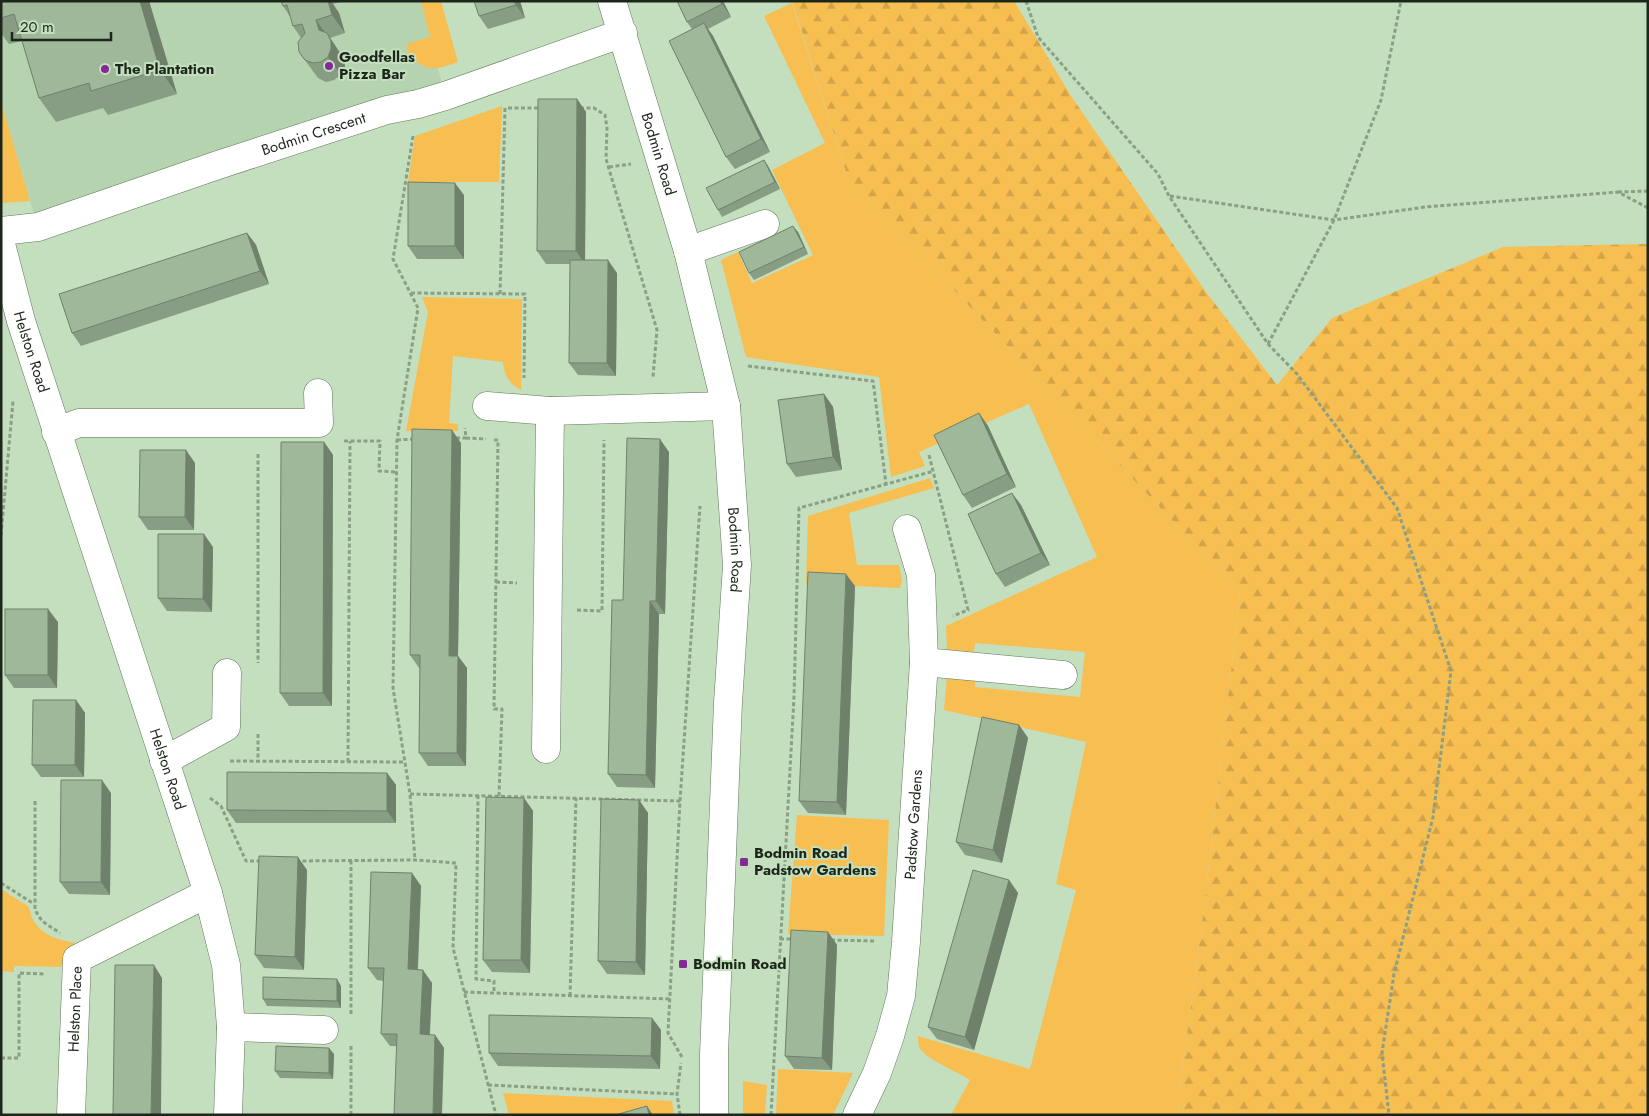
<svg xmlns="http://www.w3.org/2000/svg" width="1649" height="1116" viewBox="0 0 1649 1116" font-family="Jost,sans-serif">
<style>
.built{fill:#b5d3ae}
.green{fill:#f7be52}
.forest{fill:url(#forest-firs)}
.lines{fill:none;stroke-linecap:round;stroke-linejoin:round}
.minor-casing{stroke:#5f775a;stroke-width:29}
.path{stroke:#8a9f85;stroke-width:3;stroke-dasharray:4 2.5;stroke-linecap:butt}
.minor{stroke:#fff;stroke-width:28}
.wall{fill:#889e84}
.shaded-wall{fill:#6f816b}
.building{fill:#9eb899;stroke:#6f816b}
.poi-dot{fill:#842a96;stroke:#c4dfbe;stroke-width:2}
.labels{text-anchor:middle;stroke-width:4;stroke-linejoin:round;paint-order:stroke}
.poi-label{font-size:15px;font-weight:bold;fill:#1c261a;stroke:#c4dfbe;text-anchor:start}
.street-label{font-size:15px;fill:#1c261a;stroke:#c4dfbe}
</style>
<defs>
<pattern id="forest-firs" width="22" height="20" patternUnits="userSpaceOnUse" patternTransform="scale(1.25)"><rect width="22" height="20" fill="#f7be52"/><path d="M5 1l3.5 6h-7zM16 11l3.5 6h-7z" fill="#d3a347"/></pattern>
</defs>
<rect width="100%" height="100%" fill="#c4dfbe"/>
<polygon class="built" points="53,1 421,1 445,96 38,227 1,102 1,17"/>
<g class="green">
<path d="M421,1H441L458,62C435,70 427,73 408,54L407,44L430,37Z"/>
<path d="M792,3L848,178L1240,592L1204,908L1180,1088L1178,1115H951L970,1080C959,1073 929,1060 922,1051C918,1047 918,1041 918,1036L1030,1069L1076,890L1056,884L1086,742L944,710L947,676L975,679V687L1080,697L1085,652L975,643L974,652L947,650L946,626L1097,557L1029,404L919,452L925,466L891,477L879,377L746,357L721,260L738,252L752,283L813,255L772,170L825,143L764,16Z"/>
<polygon points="1,102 30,201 1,203"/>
<polygon points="502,106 499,182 408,182 415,136"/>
<path d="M422,297L522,299L521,390C509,384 504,375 503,362L453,356L449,423L458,424V431H406L428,312Z"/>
<polygon points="930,478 934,488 849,513 857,565 899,565 902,581 900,588 806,584 808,516"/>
<polygon points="797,815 889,820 884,936 788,934"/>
<path d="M1,889L29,907C33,932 53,939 75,943L61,967L14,966V972L1,971Z"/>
<polygon points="778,1069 853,1073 833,1115 776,1115"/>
<polygon points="743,1081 767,1085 765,1115 743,1115"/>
<polygon points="503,1093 672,1101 674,1114 509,1115"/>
</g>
<polygon class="forest" points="792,1 1014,1 1071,96 1206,292 1277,385 1332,318 1503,247 1648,244 1648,1115 1178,1115 1180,1088 1204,908 1240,592 848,178"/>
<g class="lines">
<defs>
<g id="minor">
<path id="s1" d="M612,1L688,251L726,406L737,565L728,703L714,1054V1115"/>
<path id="s2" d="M1,231L38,227L218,165L387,110L418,104L445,96L623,33"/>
<path id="s3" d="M1,244L21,321L208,893L226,965L231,1027L228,1115"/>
<polyline points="688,251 765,224"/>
<polyline points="487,406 550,411 726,406"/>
<polyline points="56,432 79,423 319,423 318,393"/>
<polyline points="924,662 1063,675"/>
<polyline points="546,749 550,411"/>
<polyline points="164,761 226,727 227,673"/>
<polyline points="231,1027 324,1030"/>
<path id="s4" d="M71,1115L77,959L208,893"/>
<path id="s5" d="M857,1115L877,1073L890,1036L901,996L906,942L924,662L921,575L907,529"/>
</g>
</defs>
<use href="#minor" class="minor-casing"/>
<g class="path">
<polyline points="1026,1 1038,37 1158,174 1169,196 1268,344 1297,374 1397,508 1451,671 1433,817 1394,974 1382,1053 1389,1115"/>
<polyline points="508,108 542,108"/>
<polyline points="580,108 594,108 605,115 607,128 606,159 657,330 653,377"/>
<polyline points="413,136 393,259 418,308 397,440 393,688 410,794 415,860"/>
<polyline points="609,167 631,164"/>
<polyline points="1618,192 1648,191"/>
<polyline points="1170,196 1334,220 1425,207 1618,192 1648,208"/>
<polyline points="411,293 525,294 524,378"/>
<polyline points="500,294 505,107"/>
<polyline points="1268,344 1334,220 1381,100 1401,1"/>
<polyline points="748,366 873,381 886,484"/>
<polyline points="456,438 466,438 465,428"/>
<polyline points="466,438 486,439"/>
<polyline points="397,440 414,439"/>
<polyline points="494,440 498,440 494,709 502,709 499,796"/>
<polyline points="344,441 380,441 379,471 396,472"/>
<polyline points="258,454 258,663"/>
<polyline points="929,455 968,610 953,616"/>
<polyline points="1,535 13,401"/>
<polyline points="496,582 517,583"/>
<polyline points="577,610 602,611 604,440"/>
<polyline points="258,734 258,761"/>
<polyline points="230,761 405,762"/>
<polyline points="348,762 350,441"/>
<polyline points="410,794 680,801"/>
<polyline points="478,795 476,979 494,981 494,993"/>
<polyline points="210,798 221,806 246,861 263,861"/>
<polyline points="35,801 35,910 42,921 60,933"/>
<polyline points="296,861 415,860 456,863 453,948 496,1115"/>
<polyline points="1,883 34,904"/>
<polyline points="780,939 795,939"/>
<polyline points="831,940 875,941"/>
<polyline points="464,992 670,999"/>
<polyline points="570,996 576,798"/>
<polyline points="351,1014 351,860"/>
<polyline points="682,1057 668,1033 680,801 700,506"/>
<polyline points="1,1058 19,1058 19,973 46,974"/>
<polyline points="488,1085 677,1094"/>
<polyline points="351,1115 351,1045"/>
<polyline points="680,1115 677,1094 681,1063"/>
<polyline points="771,1115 794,697 799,508 934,471"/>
</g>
<use href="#minor" class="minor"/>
</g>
<g class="wall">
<polygon points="1,1 149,1 177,94 108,115 103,108 56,122 39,98 22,41 9,44 1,33"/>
<polygon points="281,1 340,1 340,2 333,4 339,13 345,33 330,38 344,59 345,68 341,75 334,80 326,82 318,78 299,52 301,38 293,26 291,18 283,6"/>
<polygon points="520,1 525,18 488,29 479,16"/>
<polygon points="677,1 723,1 731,17 708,29 713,36 770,152 735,169 726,157 692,29 687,22"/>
<polygon points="577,99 586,112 585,260 617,273 616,376 578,375 569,363 570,264 546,264 537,251"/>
<polygon points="764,160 768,166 780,189 722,217 718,210"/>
<polygon points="464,195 464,259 417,259 408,246"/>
<polygon points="798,232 808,254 754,280 749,273"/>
<polygon points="247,233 256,245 269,284 81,346 72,333"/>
<polygon points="824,394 833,407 842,470 796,477 787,464"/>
<polygon points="979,413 988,426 1016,487 972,508 963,495"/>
<polygon points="324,442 333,455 332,706 289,706 280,693"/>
<polygon points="461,443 458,656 467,668 466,766 428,766 419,753 420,668 419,668 410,655"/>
<polygon points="669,452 665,614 659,614 655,788 617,787 608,774 623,600"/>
<polygon points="195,463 194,530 148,530 139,517"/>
<polygon points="1021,505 1050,565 1005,587 996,574"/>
<polygon points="213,547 212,612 167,611 158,598"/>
<polygon points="855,586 846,815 808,813 799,801"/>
<polygon points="58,622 57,688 14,688 5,675"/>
<polygon points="76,700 85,713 84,777 41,777 32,765"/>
<polygon points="1019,725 1028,738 1002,863 965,855 956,842"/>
<polygon points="387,773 396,785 396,823 236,823 227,810"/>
<polygon points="111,793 110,895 69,894 60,882"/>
<polygon points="524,798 533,811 530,973 492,972 483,960"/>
<polygon points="639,800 648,813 645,975 607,974 598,961"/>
<polygon points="307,870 304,970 264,968 255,955"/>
<polygon points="412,873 421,886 418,970 432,983 430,1035 435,1035 444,1048 390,1046 381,1034 383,981 377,980 368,968"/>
<polygon points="1009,880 1018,893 974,1050 937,1039 928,1027"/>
<polygon points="828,932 837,945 832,1070 794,1069 785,1056"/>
<polygon points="341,986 341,1008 267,1006 263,999"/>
<polygon points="652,1018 661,1030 660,1069 498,1066 489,1053"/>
<polygon points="334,1054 333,1079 280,1078 275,1071"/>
</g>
<g class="shaded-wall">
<polygon points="140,1 149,1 177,94 160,70"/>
<polygon points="328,1 331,1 339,13 345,33 332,15"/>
<polygon points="514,1 520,1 525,18 516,5"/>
<polygon points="720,1 723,1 731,17 722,4"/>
<polygon points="316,20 329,38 327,33 344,59 345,68 341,75 328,57 319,30"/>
<polygon points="704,23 713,36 770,152 761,139"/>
<polygon points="577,99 586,112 585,264 576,251"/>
<polygon points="764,160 768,166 780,189 775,182"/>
<polygon points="455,183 464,195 464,259 455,246"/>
<polygon points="793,226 798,232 808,254 804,247"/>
<polygon points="247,233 256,245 269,284 260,271"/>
<polygon points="608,260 617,273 616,376 607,363"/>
<polygon points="824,394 833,407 842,470 833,457"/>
<polygon points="979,413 988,426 1016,487 1007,474"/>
<polygon points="452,430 461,443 458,656 467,668 466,766 457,753 449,656"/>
<polygon points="660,439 669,452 665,614 656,601"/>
<polygon points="324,442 333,455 332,706 323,693"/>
<polygon points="186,450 195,463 194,530 185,517"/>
<polygon points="1012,493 1021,505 1050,565 1041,553"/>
<polygon points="204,534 213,547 212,612 203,599"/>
<polygon points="846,574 855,586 846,815 837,802"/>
<polygon points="650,601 659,614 655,788 646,775"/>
<polygon points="48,609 58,622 57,688 48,675"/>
<polygon points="76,700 85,713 84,777 75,765"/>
<polygon points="1019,725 1028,738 1002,863 993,850"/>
<polygon points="387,773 396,785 396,823 387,811"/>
<polygon points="102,780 111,793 110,895 101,882"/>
<polygon points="524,798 533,811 530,973 521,960"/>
<polygon points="639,800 648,813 645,975 636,962"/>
<polygon points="298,857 307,870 304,970 295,957"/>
<polygon points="412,873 421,886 417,982 408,969"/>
<polygon points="1009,880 1018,893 974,1050 965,1037"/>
<polygon points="828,932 837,945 832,1070 822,1058"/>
<polygon points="154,965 162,978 161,1115 151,1115"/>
<polygon points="423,970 432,983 429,1047 420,1034"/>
<polygon points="337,979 341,986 341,1008 337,1001"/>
<polygon points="652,1018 661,1030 660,1069 651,1056"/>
<polygon points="435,1035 444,1048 442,1115 433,1115"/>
<polygon points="329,1048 334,1054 333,1079 329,1073"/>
<polygon points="647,1106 653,1115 649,1115"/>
</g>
<g class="building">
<polygon points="1,1 140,1 160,70 91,91 89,83 39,98 14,14 1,18"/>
<polygon points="281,1 328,1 332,15 316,20 319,30 327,33 331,41 331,49 328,57 321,62 313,63 305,60 299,52 298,42 305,33 302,24 293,26 287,5 283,6"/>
<polygon points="474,1 514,1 516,5 479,16"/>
<polygon points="677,1 720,1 722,4 687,22"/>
<polygon points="704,23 761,139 726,157 669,41"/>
<polygon points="538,99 577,99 576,251 537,251"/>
<polygon points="764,160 775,182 718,210 706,188"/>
<polygon points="408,182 455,183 455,246 408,246"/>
<polygon points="793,226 804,247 749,273 739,252"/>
<polygon points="247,233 260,271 72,333 59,294"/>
<polygon points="570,260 608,260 607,363 569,363"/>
<polygon points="824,394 833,457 787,464 778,400"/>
<polygon points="979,413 1007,474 963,495 934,435"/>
<polygon points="412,429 452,430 449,656 458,656 457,753 419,753 420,655 410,655"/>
<polygon points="627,438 660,439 656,601 650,601 646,775 608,774 612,600 623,600"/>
<polygon points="281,442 324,442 323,693 280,693"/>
<polygon points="140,450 186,450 185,517 139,517"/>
<polygon points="1012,493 1041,553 996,574 968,514"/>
<polygon points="158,534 204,534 203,599 158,598"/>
<polygon points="808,572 846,574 837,802 799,801"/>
<rect x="5" y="609" width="43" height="66"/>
<polygon points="33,700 76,700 75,765 32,765"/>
<polygon points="982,717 1019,725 993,850 956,842"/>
<polygon points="227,772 387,773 387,811 227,810"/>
<polygon points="61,780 102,780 101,882 60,882"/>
<polygon points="486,797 524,798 521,960 483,960"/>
<polygon points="601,799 639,800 636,962 598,961"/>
<polygon points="259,856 298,857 295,957 255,955"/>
<polygon points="973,870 1009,880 965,1037 928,1027"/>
<polygon points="371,872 412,873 408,969 423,970 420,1034 435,1035 433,1115 394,1115 397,1034 381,1034 384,968 368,968"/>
<polygon points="791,930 828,932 822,1058 785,1056"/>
<polygon points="115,965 154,965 151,1115 113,1115"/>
<polygon points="263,977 337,979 337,1001 263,999"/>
<polygon points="489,1015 652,1018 651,1056 489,1053"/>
<polygon points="276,1046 329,1048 329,1073 275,1071"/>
<polygon points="647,1106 649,1115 615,1115"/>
</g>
<g class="poi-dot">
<circle cx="329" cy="66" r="5"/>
<circle cx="105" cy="69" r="5"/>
<rect x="739" y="857" width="10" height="10" rx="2.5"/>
<rect x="678" y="959" width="10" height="10" rx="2.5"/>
</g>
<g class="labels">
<g class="poi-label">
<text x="339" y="62">Goodfellas<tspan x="339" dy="17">Pizza Bar</tspan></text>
<text x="115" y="74">The Plantation</text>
<text x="754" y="858">Bodmin Road<tspan x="754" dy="17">Padstow Gardens</tspan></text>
<text x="693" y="969">Bodmin Road</text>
</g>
<g class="street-label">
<text dy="5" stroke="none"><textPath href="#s2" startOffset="328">Bodmin Crescent</textPath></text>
<text dy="5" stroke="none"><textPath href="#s1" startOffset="160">Bodmin Road</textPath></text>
<text dy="5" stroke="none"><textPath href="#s3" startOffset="112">Helston Road</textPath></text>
<text dy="5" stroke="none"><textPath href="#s1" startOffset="565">Bodmin Road</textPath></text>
<text dy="5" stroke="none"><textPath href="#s3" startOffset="551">Helston Road</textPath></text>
<text dy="5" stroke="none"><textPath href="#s5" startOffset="299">Padstow Gardens</textPath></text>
<text dy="5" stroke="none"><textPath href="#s4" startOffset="106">Helston Place</textPath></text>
</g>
</g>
<rect width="1649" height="1116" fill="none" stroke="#1c261a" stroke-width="5"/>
<path d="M12 32v8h99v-8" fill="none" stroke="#1c261a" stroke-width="2.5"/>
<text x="20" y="32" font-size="15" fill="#1c261a" stroke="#c4dfbe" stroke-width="4" paint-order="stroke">20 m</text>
</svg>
